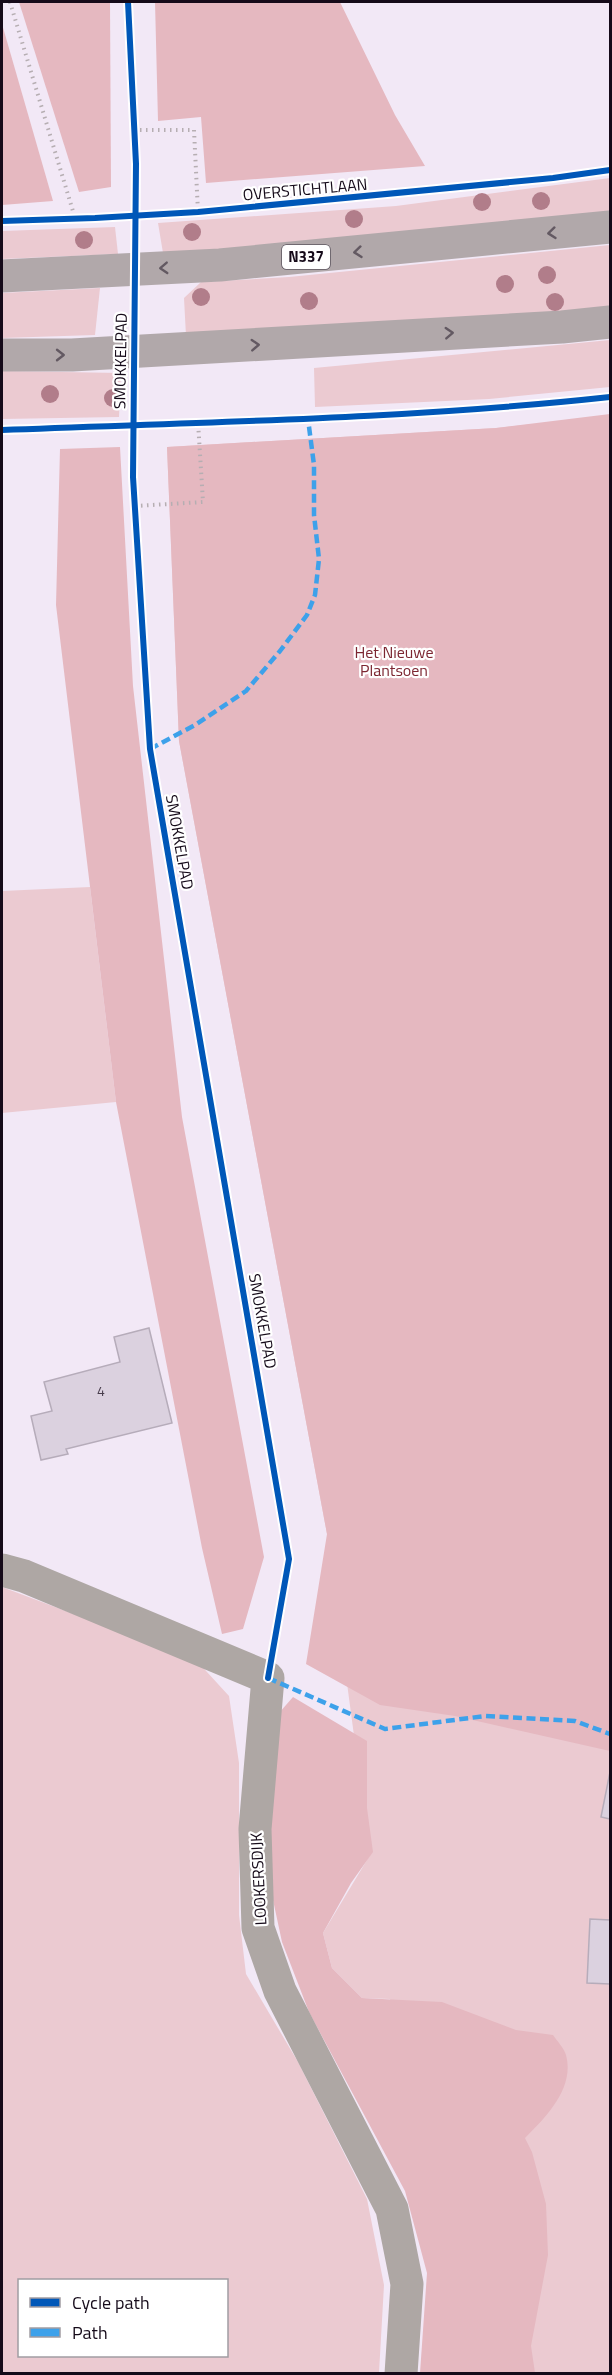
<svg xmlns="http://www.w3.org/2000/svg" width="612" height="2375" viewBox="0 0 612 2375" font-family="'Titillium Web',sans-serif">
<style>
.green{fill:#ebcad1;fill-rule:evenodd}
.forest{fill:#e5b8c0}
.building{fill:#dbd1df;stroke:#b6acba;stroke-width:1.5}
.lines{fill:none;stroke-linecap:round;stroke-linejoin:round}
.path{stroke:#b6aeb2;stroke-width:4;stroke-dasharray:1.5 4.5;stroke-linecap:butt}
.minor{stroke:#aea7a4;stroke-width:33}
.major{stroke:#b1a8aa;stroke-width:33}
.quiet{stroke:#3da1ea;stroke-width:4.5;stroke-dasharray:9 4.5;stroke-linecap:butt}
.cycleway-casing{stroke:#fff;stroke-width:10}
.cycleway{stroke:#0057b8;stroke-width:6}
.tree{fill:#b17d8a}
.oneway{stroke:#635962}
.labels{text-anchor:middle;stroke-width:4.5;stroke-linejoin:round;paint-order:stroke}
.number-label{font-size:14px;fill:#483d4c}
.shield{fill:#fff;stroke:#5b545e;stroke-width:1.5}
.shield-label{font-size:15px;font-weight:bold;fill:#150a19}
.street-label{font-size:16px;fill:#150a19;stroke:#fff}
.park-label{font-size:16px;fill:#7c2631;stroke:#fff}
</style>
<rect width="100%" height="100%" fill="#f2e8f6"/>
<g class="green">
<polygon points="610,178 610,214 489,230 163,253 158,223 396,206"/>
<polygon points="115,227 118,254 2,259 2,231"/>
<polygon points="610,245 610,312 186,336 184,298 201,282 289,277"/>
<polygon points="100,288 95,335 2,338 2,293"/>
<polygon points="610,340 610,387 489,399 315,407 314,368"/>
<polygon points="2,371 121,373 119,417 2,419"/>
<polygon points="610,416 610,2373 492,2373 390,1999 362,1998 332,1968 323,1933 370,1855 327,1534 179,741 167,447 496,428"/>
<polygon points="90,887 116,1102 2,1113 2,891"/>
<path d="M2,1587L196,1660L229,1696L239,1763V1915L246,1974L298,2062L367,2199L384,2285L379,2373H2ZM20,2280H226V2356H20Z"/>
</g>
<g class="forest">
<polygon points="19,2 110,2 111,187 79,192"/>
<polygon points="155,2 340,2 395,115 425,166 206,183 201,117 158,121"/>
<polygon points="2,24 53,201 2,205"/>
<polygon points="610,414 610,1751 455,1716 380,1705 306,1664 327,1534 179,741 167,447 496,428"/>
<polygon points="120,447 133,686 182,1117 264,1557 243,1629 222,1634 202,1548 116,1102 56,605 60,449"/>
<path d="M293,1697L367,1741V1808L373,1852L351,1883L323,1933L332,1968L362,1998L442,2002L516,2030L553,2035C557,2041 564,2048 566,2055C575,2088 546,2117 525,2138L532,2152L546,2204L548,2255L531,2346L535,2373H420L427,2273L405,2191L309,2012L282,1942L270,1886L268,1804L279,1713Z"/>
</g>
<g class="building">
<polygon points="149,1328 172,1423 66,1449 68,1454 41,1460 31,1416 52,1411 44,1382 120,1362 114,1337"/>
<polygon points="610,1772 610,1819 601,1817"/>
<polygon points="590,1919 610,1920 610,1984 587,1983"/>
</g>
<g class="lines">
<g class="path">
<polyline points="10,2 75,218"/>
<polyline points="134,130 194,130 198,212"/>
<polyline points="135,506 203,502 198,422"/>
</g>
<polyline class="minor" points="2,1570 24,1576 268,1678 255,1829 258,1928 280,1991 392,2209 407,2284 401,2374"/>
<g class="major">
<polyline points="2,276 220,265 610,227"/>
<polyline points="2,355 72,355 562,327 610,322"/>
</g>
<g class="quiet">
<polyline points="150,749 195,725 246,691 280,651 307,615 315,595 319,559 314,515 314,465 308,419"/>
<polyline points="268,1678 385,1729 485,1716 575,1721 610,1734"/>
</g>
<defs>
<g id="cycleway">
<polyline points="128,2 136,164 133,477 150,749 289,1559 268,1678"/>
<polyline points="2,221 95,218 198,212 553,178 610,170"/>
<path d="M2,430C205,422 408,419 610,397"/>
</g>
</defs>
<use href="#cycleway" class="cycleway-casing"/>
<use href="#cycleway" class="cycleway"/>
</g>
<g class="tree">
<circle cx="541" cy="201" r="9"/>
<circle cx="482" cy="202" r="9"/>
<circle cx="354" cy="219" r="9"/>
<circle cx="192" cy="232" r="9"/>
<circle cx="84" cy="240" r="9"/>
<circle cx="547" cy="275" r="9"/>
<circle cx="505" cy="284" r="9"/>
<circle cx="201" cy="297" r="9"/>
<circle cx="309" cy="301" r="9"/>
<circle cx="555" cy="302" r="9"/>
<circle cx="50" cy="394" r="9"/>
<circle cx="113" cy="398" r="9"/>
</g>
<defs><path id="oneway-chevron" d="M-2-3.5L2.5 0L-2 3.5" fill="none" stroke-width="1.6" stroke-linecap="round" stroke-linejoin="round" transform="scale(1.5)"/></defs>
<g class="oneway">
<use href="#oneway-chevron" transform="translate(552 233) rotate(174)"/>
<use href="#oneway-chevron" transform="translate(358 252) rotate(174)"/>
<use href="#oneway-chevron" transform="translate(164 268) rotate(177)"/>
<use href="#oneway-chevron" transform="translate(449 333) rotate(-3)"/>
<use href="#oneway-chevron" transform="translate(255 345) rotate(-3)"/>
<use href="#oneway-chevron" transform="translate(60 355)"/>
</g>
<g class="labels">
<g class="number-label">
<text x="101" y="1396">4</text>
</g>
<rect class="shield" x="282" y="245" width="48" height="24" rx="4.5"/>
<g class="shield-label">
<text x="306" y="262">N337</text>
</g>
<g class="street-label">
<text transform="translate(305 189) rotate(-5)" y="6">OVERSTICHTLAAN</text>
<text transform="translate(120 361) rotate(-89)" y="6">SMOKKELPAD</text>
<text transform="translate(180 842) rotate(80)" y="6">SMOKKELPAD</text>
<text transform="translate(263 1321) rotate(80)" y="6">SMOKKELPAD</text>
<text transform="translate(258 1879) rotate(-93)" y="6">LOOKERSDIJK</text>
</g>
<g class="park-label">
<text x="394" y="658">Het Nieuwe<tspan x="394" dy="18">Plantsoen</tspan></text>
</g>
</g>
<rect width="612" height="2375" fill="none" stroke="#150a19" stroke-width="6"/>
<rect x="18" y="2279" width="210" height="78" fill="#ffffff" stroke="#a19da3" stroke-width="1.5"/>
<rect x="30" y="2298" width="30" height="9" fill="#0057b8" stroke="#a19da3" stroke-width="1.5"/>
<text x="72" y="2309" font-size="18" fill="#150a19">Cycle path</text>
<rect x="30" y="2328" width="30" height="9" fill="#3da1ea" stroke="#a19da3" stroke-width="1.5"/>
<text x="72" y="2339" font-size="18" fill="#150a19">Path</text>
</svg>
